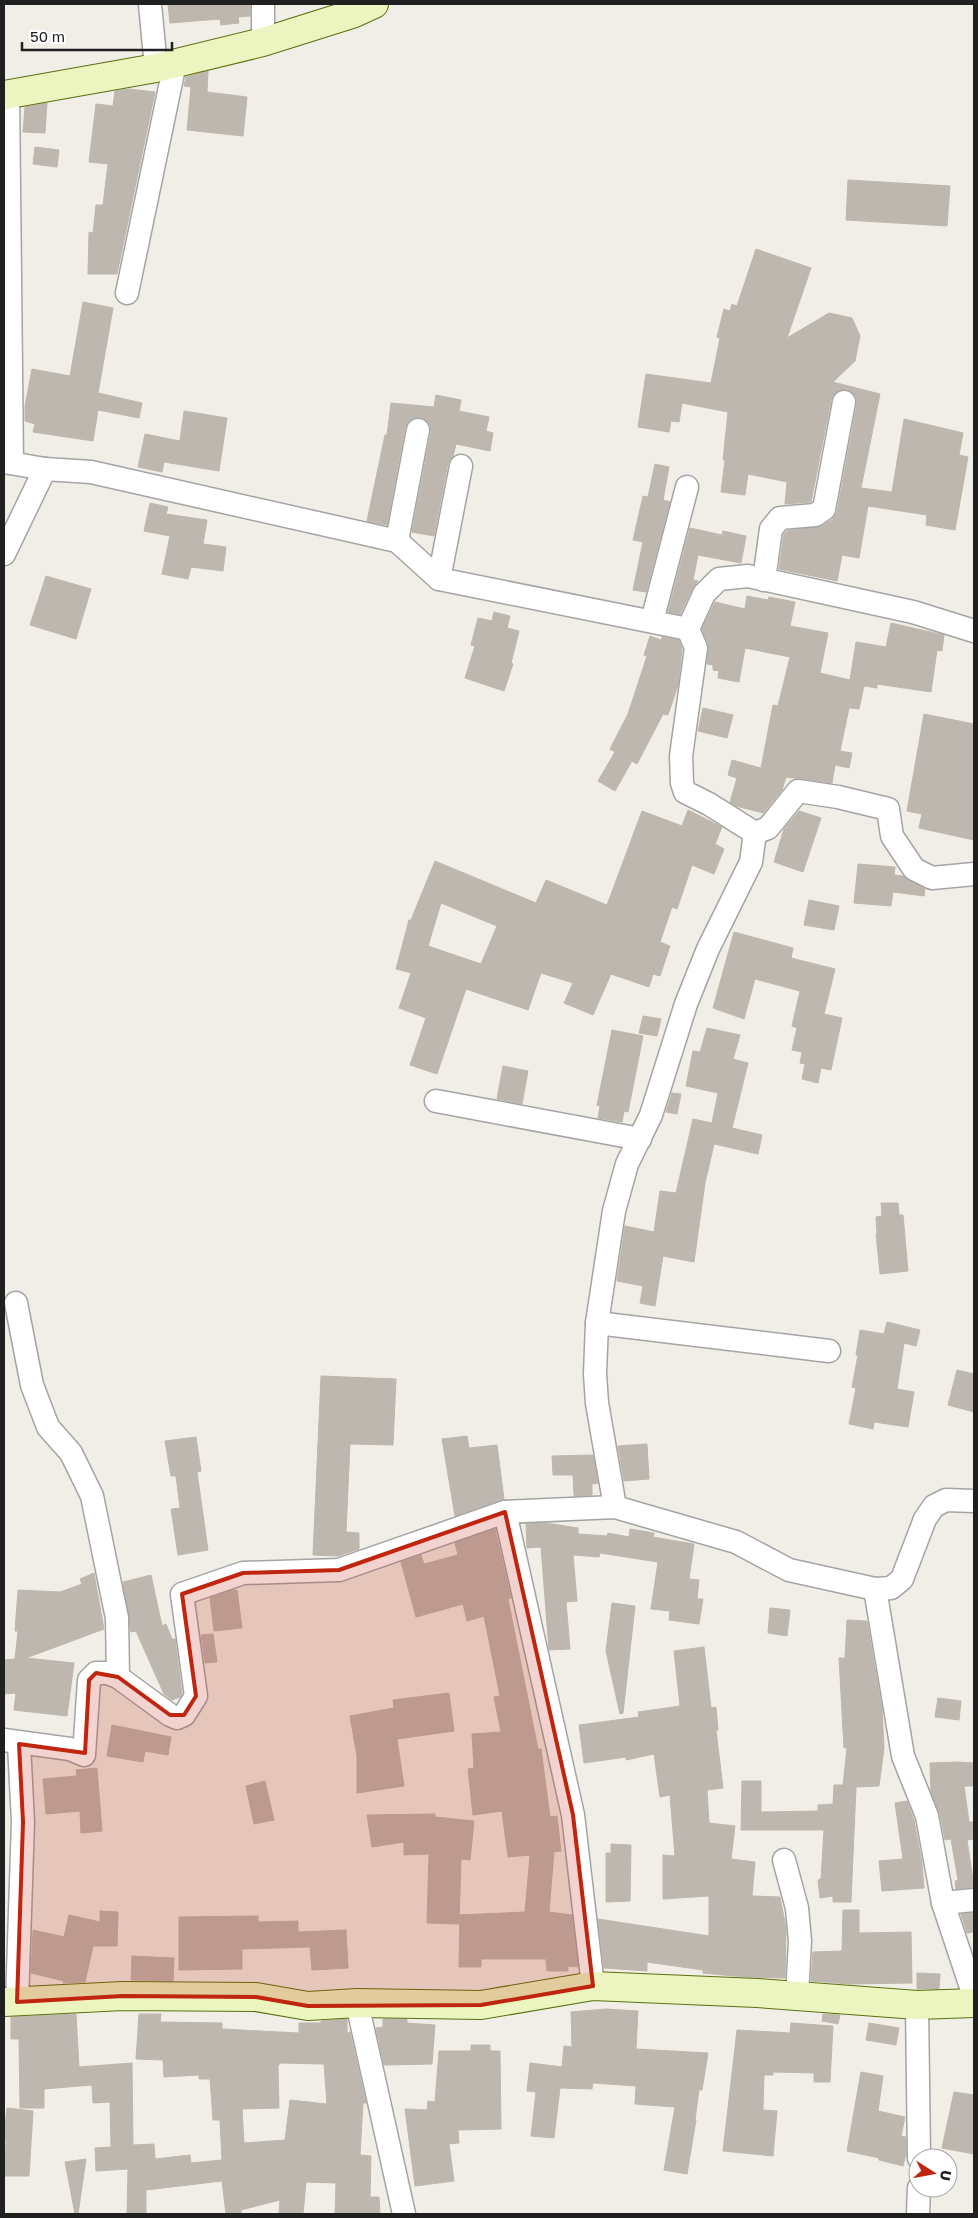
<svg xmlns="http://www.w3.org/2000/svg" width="978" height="2218" viewBox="0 0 978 2218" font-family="'Golos Text',sans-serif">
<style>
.building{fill:#bdb7b0;stroke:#c0b7aa;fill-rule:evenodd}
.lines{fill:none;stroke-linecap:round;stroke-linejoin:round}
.street-casing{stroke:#a4a4a4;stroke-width:25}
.secondary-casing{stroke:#5a700e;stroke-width:30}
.street{stroke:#fff;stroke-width:22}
.secondary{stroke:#ecf5c0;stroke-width:28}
.marked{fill:#c02510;fill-opacity:0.2;stroke:#c02510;stroke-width:4;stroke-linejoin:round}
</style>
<rect width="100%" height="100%" fill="#f0eee7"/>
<g class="building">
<polygon points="168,4 250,4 250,16 238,17 239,23 221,25 220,19 170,23"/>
<polygon points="208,71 207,92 247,97 243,136 187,130 191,87 184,86 186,77"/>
<polygon points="129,89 155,92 117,274 88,274 89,232 93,233 96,205 103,205 108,164 89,162 96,104 113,106 115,91"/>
<polygon points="47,103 45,133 23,132 25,107"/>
<polygon points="35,147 59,150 57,167 33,164"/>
<polygon points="848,180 950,186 947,226 846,220"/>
<polygon points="756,249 811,268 787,338 829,313 852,318 860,336 855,361 833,382 880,394 861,488 892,492 904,419 963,433 959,455 968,457 955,530 926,525 927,515 868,506 859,558 842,555 837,581 779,569 784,534 787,531 822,526 832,520 837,512 857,404 856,397 847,389 839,390 834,394 831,400 811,502 785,504 787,482 748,474 745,495 721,492 725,460 723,460 728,412 682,403 679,422 671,421 669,432 638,427 646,374 711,383 720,338 717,337 724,309 730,311 732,304 737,306"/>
<polygon points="83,302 113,308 98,393 142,403 139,418 98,410 93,441 33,432 35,424 25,421 25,406 32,369 70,376"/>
<polygon points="436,395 461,400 459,411 489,417 486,431 493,433 490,451 456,444 453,456 448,463 434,536 412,532 431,432 430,425 426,420 420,417 413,418 408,422 405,428 387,525 367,521 385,435 387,435 391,403 434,407"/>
<polygon points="184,411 227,418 219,471 164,462 162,472 138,467 145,434 180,441"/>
<polygon points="655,464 669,467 663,500 670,502 646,592 633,590 643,542 633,540 643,496 648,497"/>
<polygon points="150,503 168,507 166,514 207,520 203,544 226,547 223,571 191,567 188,579 162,574 170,536 144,531"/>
<polygon points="690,528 722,535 723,531 746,536 741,563 698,555 693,580 698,581 692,589 680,614 668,612"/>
<polygon points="46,576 91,589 76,639 30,625"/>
<polygon points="747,596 768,600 769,597 795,602 790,626 828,633 820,673 850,680 856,642 886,647 891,623 944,635 942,651 937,650 931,692 877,684 877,688 864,686 859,709 849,708 840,751 852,753 849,768 835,765 832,783 786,777 782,790 763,813 736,806 730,802 737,778 728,775 732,760 761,768 773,705 778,706 790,657 745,648 739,682 718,678 719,671 713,670 713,665 707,664 708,643 702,629 715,602 745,609"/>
<polygon points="494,612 510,616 507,628 519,631 511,663 513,664 504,691 465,678 475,646 471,645 478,618 492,621"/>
<polygon points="650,636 661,640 662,637 679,640 682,650 678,685 668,715 663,714 637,764 632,761 615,791 598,781 615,752 610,749 628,714 647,656 644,655"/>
<polygon points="703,708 733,715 727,738 698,731"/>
<polygon points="924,714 974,724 974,840 919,828 922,814 907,811"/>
<path d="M688,810L722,827L715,844L724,849L714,874L692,865L677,909L672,907L660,942L670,946L660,976L653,974L649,987L611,974L593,1015L564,1003L573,983L541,973L528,1010L466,989L437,1074L410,1065L426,1018L399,1008L411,973L396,969L409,920H411L435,861L536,903L546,880L607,905L642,811L682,826ZM441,903L497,926L481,964L428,946Z"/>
<polygon points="799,811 821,818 803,872 774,862 784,829"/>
<polygon points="858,864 895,867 894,875 903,876 925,889 924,896 893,892 891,906 854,903"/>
<polygon points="809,900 839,906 834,930 804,925"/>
<polygon points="734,932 793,948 791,958 835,969 824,1014 842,1018 831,1070 821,1068 818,1083 802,1079 805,1064 800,1063 802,1052 792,1050 797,1028 792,1026 800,991 755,979 744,1019 713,1008"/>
<polygon points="643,1016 661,1019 657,1036 639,1033"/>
<polygon points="707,1028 740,1035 733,1059 748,1063 732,1128 762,1135 758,1154 714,1144 705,1183 694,1262 663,1256 655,1306 640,1303 643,1286 617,1281 625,1226 654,1232 660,1191 676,1193 693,1119 712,1123 718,1093 686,1086 693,1051 700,1052"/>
<polygon points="612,1030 643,1036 628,1112 624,1111 622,1122 598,1118 600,1106 597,1105"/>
<polygon points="503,1066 528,1071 522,1104 497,1099"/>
<polygon points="672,1093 681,1094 677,1114 666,1112"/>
<polygon points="881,1203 898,1203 899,1215 903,1215 908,1271 880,1274 876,1234 877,1234 876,1217 882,1216"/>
<polygon points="887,1322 920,1330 916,1346 904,1343 897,1389 914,1392 908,1427 874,1422 873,1429 849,1424 856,1388 852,1387 858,1355 856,1355 860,1330 884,1334"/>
<polygon points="957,1370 974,1374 974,1412 948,1405"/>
<polygon points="321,1376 396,1379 393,1445 350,1444 346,1532 359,1533 359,1549 338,1556 313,1555"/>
<polygon points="467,1436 469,1448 497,1445 504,1499 455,1516 442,1439"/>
<polygon points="196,1437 201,1471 197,1472 208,1550 178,1555 171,1509 180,1508 176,1476 171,1476 165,1441"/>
<polygon points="647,1444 649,1479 624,1481 618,1446"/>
<polygon points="593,1455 598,1483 592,1484 592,1495 574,1496 573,1475 553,1475 552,1456"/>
<polygon points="546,1523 578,1528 578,1534 607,1536 608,1533 629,1537 630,1529 654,1533 653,1537 694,1544 689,1579 699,1580 697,1599 703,1599 699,1624 669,1620 670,1611 651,1609 658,1562 600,1553 599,1557 573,1555 577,1601 566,1602 570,1649 549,1650 541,1547 527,1548 526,1524"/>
<polygon points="495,1529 511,1598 508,1599 538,1749 541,1749 550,1817 557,1816 561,1851 554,1852 549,1912 572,1915 578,1967 568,1966 568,1971 547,1971 546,1959 481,1959 481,1967 459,1967 460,1915 525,1912 530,1855 508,1857 502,1811 473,1815 468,1769 474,1768 472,1734 501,1732 494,1697 500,1696 484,1616 467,1621 463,1604 416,1617 401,1562 421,1555 424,1564 458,1555 455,1543"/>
<polygon points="94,1573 104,1629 26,1658 74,1663 67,1716 14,1710 16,1693 4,1694 4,1660 15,1659 18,1631 15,1631 18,1590 60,1592 82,1584 80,1579"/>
<polygon points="151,1575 162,1626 166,1624 172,1639 175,1639 182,1693 180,1697 172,1700 164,1694 136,1631 131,1632 130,1627 123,1582"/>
<polygon points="233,1590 237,1590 242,1628 214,1631 210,1598"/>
<polygon points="612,1603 635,1606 623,1713 620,1714 606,1651"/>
<polygon points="770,1608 790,1610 787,1636 768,1633"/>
<polygon points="847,1620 867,1621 882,1709 884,1748 879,1786 856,1787 851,1902 833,1902 833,1896 820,1898 818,1880 821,1879 824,1830 741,1830 742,1781 761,1781 761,1812 818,1811 818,1805 833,1804 834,1785 843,1785 847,1748 844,1748 839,1658 845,1658"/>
<polygon points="213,1634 217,1662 205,1663 201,1635"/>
<polygon points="704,1647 711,1708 716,1707 718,1730 716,1730 723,1788 707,1790 709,1823 735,1826 731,1859 755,1862 752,1896 780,1897 786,1928 785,1978 744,1977 703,1973 703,1970 647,1962 647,1971 604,1968 598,1919 709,1936 709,1896 663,1899 663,1855 675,1856 670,1795 660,1797 654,1754 626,1760 626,1757 584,1763 579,1725 639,1717 638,1712 680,1706 674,1651"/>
<polygon points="449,1693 454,1731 397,1739 404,1786 357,1793 357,1756 350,1716 394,1708 393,1700"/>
<polygon points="938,1698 961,1701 959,1720 935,1717"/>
<polygon points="112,1725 171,1737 168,1755 145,1751 143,1762 107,1756"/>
<polygon points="957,1762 974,1763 974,1786 964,1786 969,1822 974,1822 974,1839 967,1840 974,1887 956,1889 955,1881 958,1880 951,1839 945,1840 940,1814 931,1792 930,1763"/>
<polygon points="97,1768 102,1831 81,1833 80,1811 46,1814 43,1779 77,1776 76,1770"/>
<polygon points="265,1781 274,1820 254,1824 246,1786"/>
<polygon points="907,1801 914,1820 922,1863 924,1888 882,1891 879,1861 903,1859 895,1803"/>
<polygon points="435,1814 435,1817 474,1821 470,1860 461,1859 459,1924 427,1923 429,1854 404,1855 404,1842 372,1847 367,1815"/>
<polygon points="611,1844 631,1845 630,1901 606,1902 606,1853 611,1853"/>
<polygon points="843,1910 859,1910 859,1933 911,1932 912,1983 850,1984 811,1981 813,1952 842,1951"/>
<polygon points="100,1911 118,1912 117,1946 93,1946 85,1982 63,1983 64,1981 31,1973 33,1930 64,1937 69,1915 100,1922"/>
<polygon points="974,1913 974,1932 967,1933 961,1914"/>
<polygon points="258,1916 258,1922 298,1921 298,1932 346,1930 348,1968 312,1970 310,1947 242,1949 242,1969 179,1970 179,1917"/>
<polygon points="132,1956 174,1958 173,1981 131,1980"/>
<polygon points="917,1973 940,1974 939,1989 917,1989"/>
<polygon points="606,2009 638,2011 636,2049 708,2053 702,2090 699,2090 695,2120 696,2120 687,2174 664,2170 675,2107 635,2104 636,2086 593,2083 592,2089 560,2088 554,2138 531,2136 536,2092 527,2091 530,2063 562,2067 564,2046 572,2047 571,2012"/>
<path d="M76,2014L79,2067L132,2063L133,2145L154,2144L155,2159L190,2155L191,2163L222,2160L220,2120H213L210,2079H199V2075L164,2077L163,2060L136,2059L139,2014H161L160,2022L222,2023V2029L299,2033V2023H321V2021L347,2019V2033L350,2032L366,2103H363L360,2155L371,2156L370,2197H379L380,2214H335L336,2183L306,2182L303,2214H279L280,2200L241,2210V2214H226L222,2181L146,2190V2214H127L128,2169L96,2171L95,2148L111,2147L110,2102L93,2103L92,2085L44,2089V2108H20L19,2039H11V2017ZM280,2063L324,2064L327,2104L290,2100L285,2140L244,2143L242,2109L279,2108L278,2066Z"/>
<polygon points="823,2014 840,2015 838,2024 822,2021"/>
<polygon points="383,2019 407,2019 407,2023 435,2025 432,2064 384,2065 376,2028 383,2027"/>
<polygon points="791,2023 833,2026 830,2082 814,2082 814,2073 773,2072 773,2075 764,2075 763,2110 777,2111 773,2156 723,2151 737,2030 790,2033"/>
<polygon points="869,2023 899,2028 896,2045 866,2040"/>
<polygon points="471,2045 490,2045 490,2051 500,2051 501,2129 458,2130 459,2143 449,2144 454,2181 415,2186 405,2109 427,2110 428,2101 435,2102 439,2051 471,2051"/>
<polygon points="861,2072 883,2076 878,2111 905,2117 901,2136 906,2137 906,2154 903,2166 879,2160 879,2158 847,2151"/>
<polygon points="954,2092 974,2095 974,2154 942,2148"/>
<polygon points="7,2108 33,2111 29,2176 5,2176 6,2140 4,2140 4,2135"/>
<polygon points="86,2159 78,2214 75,2214 65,2162"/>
</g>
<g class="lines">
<defs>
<g id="street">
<polyline points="150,4 156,68"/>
<polyline points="263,42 263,4"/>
<polyline points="8,94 12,463"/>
<polyline points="127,293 175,63"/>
<polyline points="4,462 45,469 91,472 397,541 439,579 688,629"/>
<polyline points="397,541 418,430"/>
<polyline points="4,554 45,469"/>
<polyline points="439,579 461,466"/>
<polyline points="764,580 771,529 780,518 815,515 824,509 844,402"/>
<polyline points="652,621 687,487"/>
<polyline points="755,833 768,828 798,791 838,797 888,809 892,836 914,869 932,878 974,874"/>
<polyline points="436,1101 640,1139"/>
<polyline points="16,1303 32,1385 48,1427 71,1453 92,1496 117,1618 118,1677"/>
<polyline points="597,1323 829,1351"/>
<polyline points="615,1507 597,1403 595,1374 597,1323 614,1211 627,1164 651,1115 686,1004 708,949 751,862 755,833 709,804 685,792 682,783 681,756 696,648 688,629 704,594 719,579 748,576 913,612 974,631"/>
<polyline points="505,1512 573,1815 593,1986"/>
<polyline points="875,1589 903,1756 927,1816 943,1903 974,1996"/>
<polyline points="4,1740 70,1749 84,1755 89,1680 96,1673 107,1673 118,1677 170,1715 177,1718 184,1715 196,1696 182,1594 243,1573 339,1570 505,1512 615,1507 736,1542 789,1570 875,1589 891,1588 902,1579 925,1519 934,1506 946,1500 974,1501"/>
<polyline points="784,1860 797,1908 800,1941 797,1996"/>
<polyline points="943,1903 974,1900"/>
<polyline points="17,2002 23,1822 19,1744"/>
<polyline points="357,2003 404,2214"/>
<polyline points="917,2005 919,2158"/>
<polyline points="918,2214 919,2188"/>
</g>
<g id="secondary">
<polyline points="4,95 156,68 263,42 352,14 374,4"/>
<polyline points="4,2002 123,1996 256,1997 308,2006 357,2003 481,2005 593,1986 757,1993 917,2005 974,2003"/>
</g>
</defs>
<use href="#street" class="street-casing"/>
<use href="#secondary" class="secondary-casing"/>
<use href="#street" class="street"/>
<use href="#secondary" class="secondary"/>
</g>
<path class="marked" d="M505,1512L573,1815L593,1986L481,2005L308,2006L256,1997L123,1996L17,2002L23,1822L19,1744L85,1753L89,1680L96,1673L118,1677L170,1715H184L196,1696L182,1594L243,1573L339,1570Z"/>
<rect width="978" height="2218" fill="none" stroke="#202020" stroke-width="10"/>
<g transform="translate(933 2173) rotate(101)"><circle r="24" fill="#ffffff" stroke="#a6a6a6"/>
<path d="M0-4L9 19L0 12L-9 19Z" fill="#c02510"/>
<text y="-8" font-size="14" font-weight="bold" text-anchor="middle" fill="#202020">U</text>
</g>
<path d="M22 42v8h150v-8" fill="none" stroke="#202020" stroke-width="2.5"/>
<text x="30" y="42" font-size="15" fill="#202020" stroke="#ffffff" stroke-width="4" paint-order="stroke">50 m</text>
</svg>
